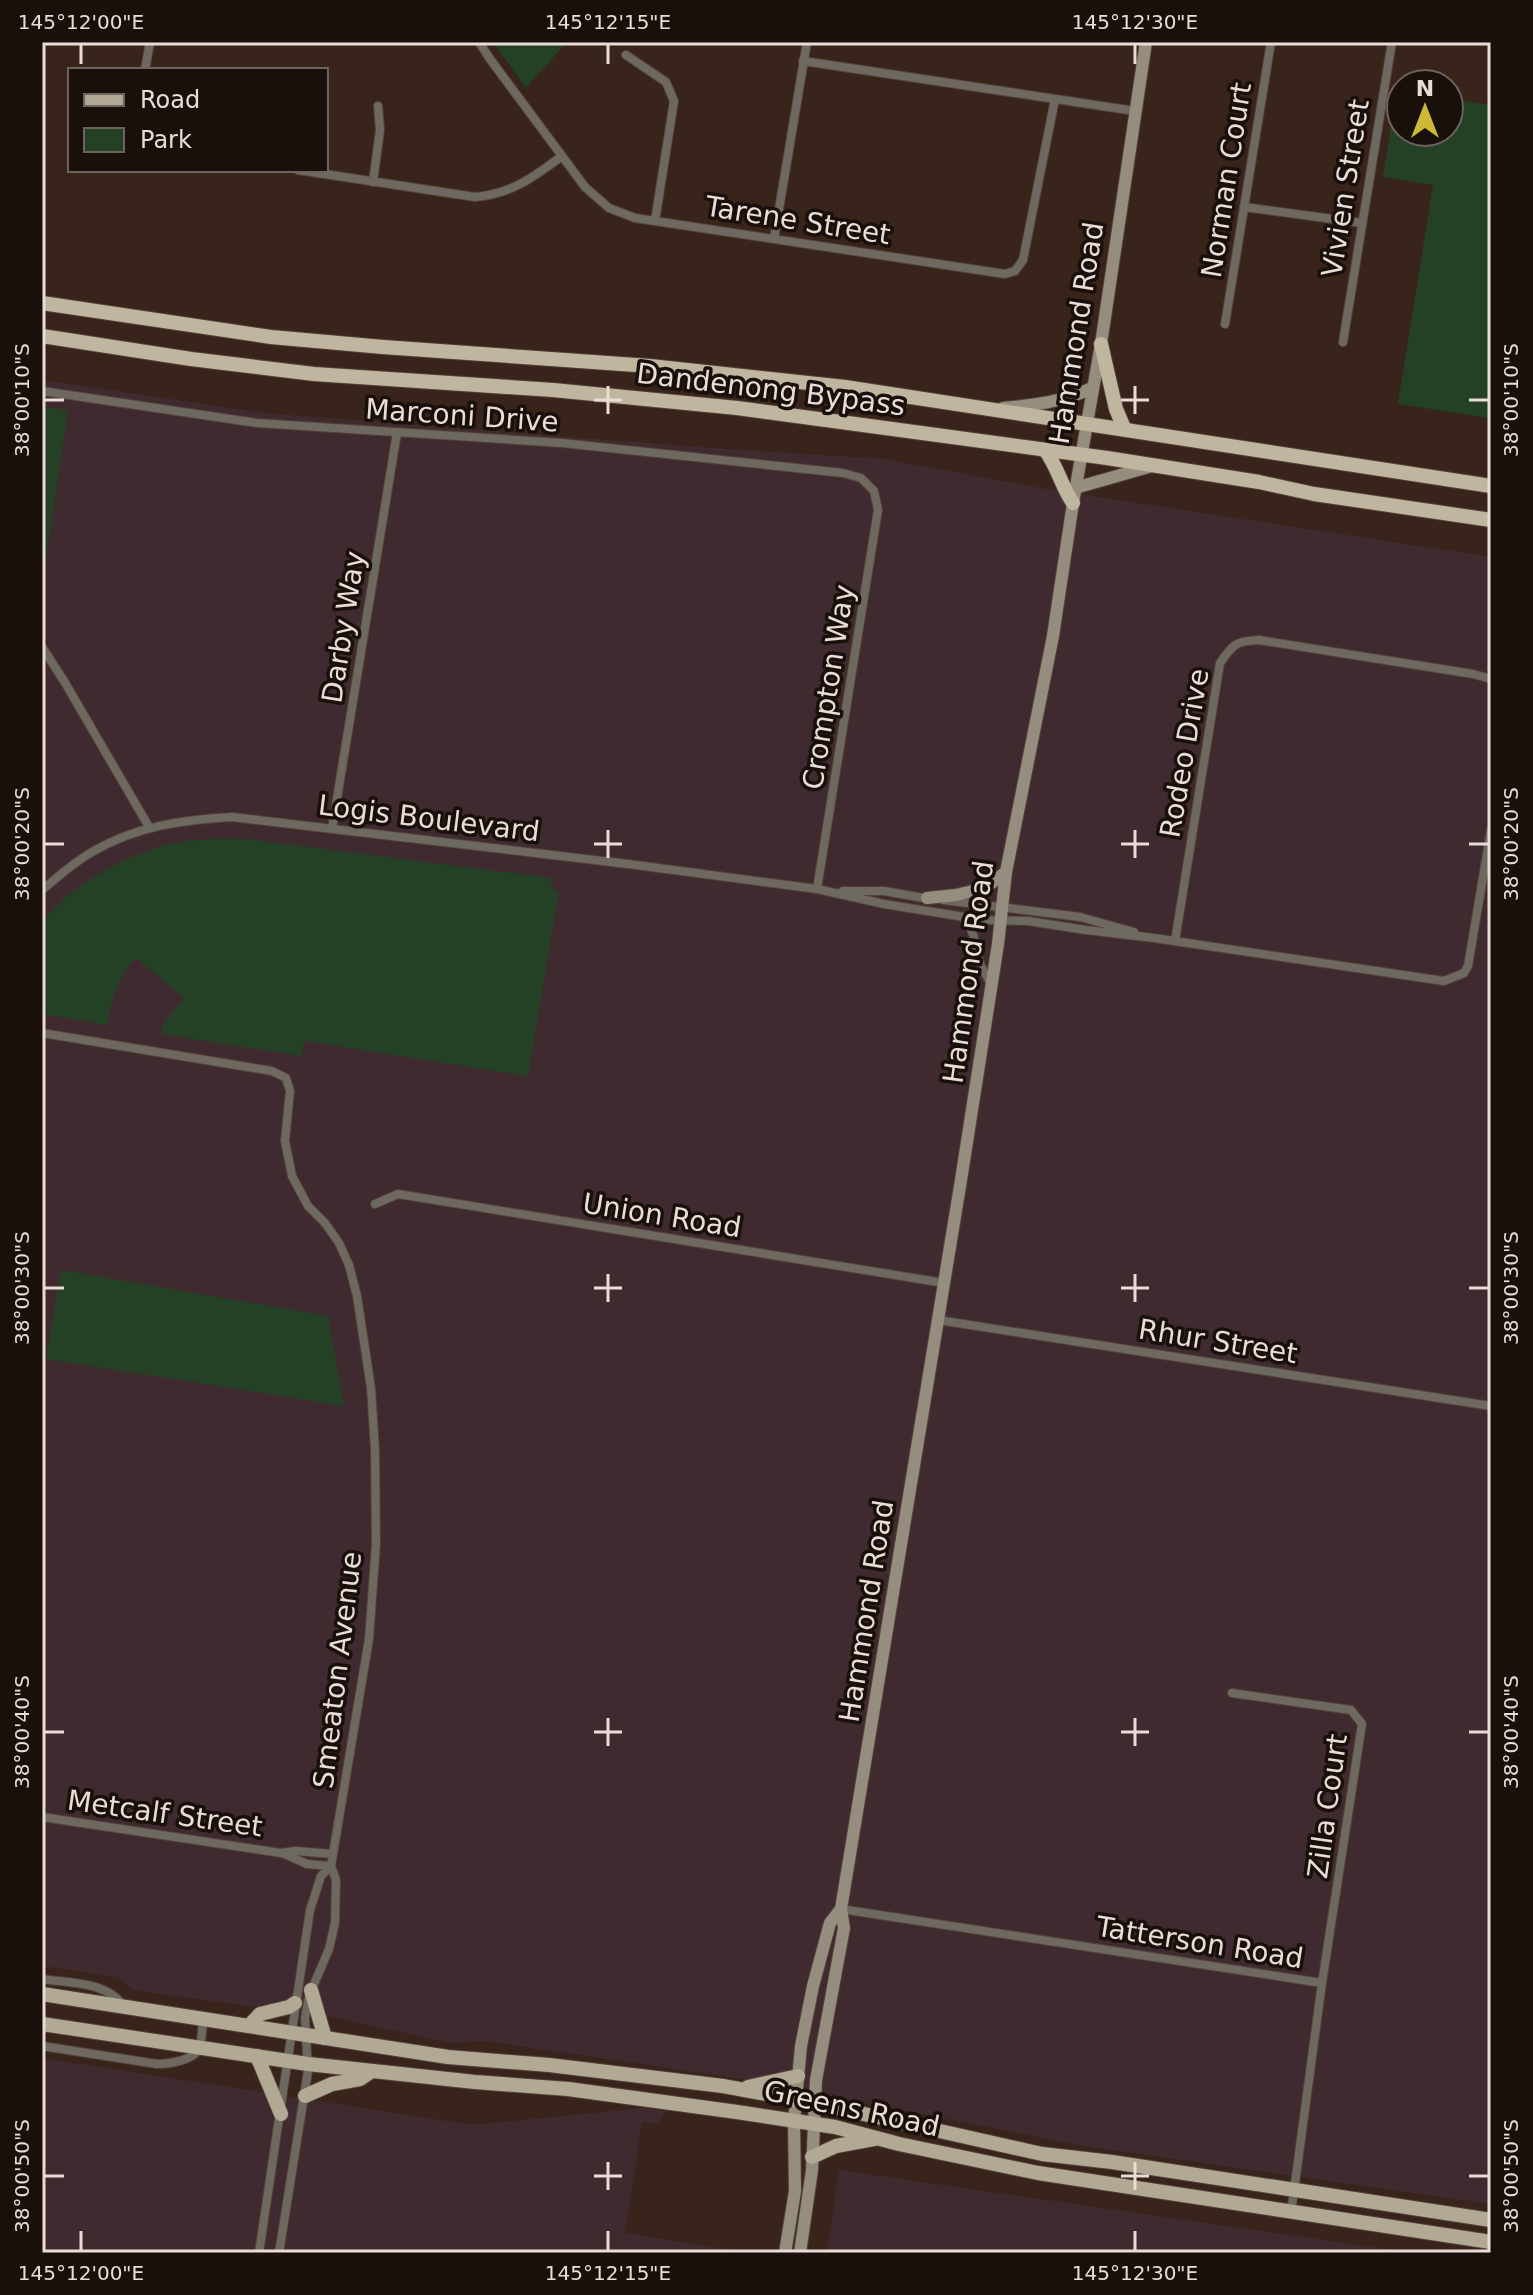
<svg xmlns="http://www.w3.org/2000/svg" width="1533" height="2295" viewBox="0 0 1533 2295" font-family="'DejaVu Sans',sans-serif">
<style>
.industrial{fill:#3f2b2f}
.green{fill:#254125}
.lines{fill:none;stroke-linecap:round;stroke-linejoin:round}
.minor-casing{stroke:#544139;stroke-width:10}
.secondary-casing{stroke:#544139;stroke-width:14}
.primary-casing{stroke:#544139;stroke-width:16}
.trunk-casing{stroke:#544139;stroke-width:16}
.minor{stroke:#6e6960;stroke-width:8}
.secondary{stroke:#958d7e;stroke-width:12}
.primary{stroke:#b2a995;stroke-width:14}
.trunk{stroke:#c0b6a0;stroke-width:14}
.ticks{fill:none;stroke:#eadcd6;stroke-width:3}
.labels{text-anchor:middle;stroke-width:7;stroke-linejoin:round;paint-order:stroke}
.street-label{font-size:28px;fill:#eadcd6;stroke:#19100c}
.neatline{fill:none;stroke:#eadcd6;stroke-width:3}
.ticks-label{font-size:20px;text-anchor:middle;fill:#eadcd6}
</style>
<rect width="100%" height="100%" fill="#38241b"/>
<g class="industrial">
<polygon points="42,380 264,413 698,447 884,459 1046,489 1491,557 1491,2204 1084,2146 736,2078 486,2041 451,2043 337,2018 132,1990 118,1977 42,1966"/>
<polygon points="42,2058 466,2124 482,2124 643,2108 666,2111 659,2124 642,2122 625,2233 752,2253 42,2253"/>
<polygon points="839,2170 1413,2253 827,2253"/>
</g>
<g class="green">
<polygon points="493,42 567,42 526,88"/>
<polygon points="1449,99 1491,105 1491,418 1398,404 1433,185 1383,177 1395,100 1401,101 1401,132 1449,132"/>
<polygon points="42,407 68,410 42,586"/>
<path d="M209,839H247L552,878L551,889L559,891L528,1076L304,1041L301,1056L161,1034L163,1024L184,998L136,958C118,978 111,999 107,1025L42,1014V922C71,885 120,859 165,845C178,841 194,841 209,839Z"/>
<polygon points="61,1270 328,1316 344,1406 46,1359"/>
</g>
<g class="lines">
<defs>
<g id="minor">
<polyline points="479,42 490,59 585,187 609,208 635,218 1005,274 1015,271 1023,260 1055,99"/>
<polyline points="626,55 666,82 674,101 655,221"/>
<polyline points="803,61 1135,111"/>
<polyline points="145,70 150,42"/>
<path d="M298,170L475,197C511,194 534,177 562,156"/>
<polyline points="373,182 380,130 378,106"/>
<polyline points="1244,207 1362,223"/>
<polyline points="774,239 807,42"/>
<polyline points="1225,324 1271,42"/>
<polyline points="1343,342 1392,42"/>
<polyline points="42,391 257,423 562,443 843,473 861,478 874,491 878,510 817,889"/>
<polyline points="42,647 64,681 149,827"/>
<polyline points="332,829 397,433"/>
<path d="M42,890C58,877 74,862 92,852C136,826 182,820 232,817L628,864L817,889L884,904L983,920L1028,921L1086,930L1154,938L1444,981L1464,973L1468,966L1491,830"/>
<polyline points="843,891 884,891 929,899"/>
<polyline points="943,900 1080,917 1134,932"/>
<path d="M962,917C976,929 975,949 981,966C984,972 988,978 991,984"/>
<path d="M1175,941L1220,663C1233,644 1236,641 1259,640L1473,674L1491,679"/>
<polyline points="42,1033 272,1071 286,1078 290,1091 285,1141 292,1176 308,1206 325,1223 339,1243 349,1265 357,1296 371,1388 375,1450 376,1544 369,1639 331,1866 336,1880 335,1923 329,1949 309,1996 305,2018 308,2071 279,2253"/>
<polyline points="375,1204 398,1194 944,1283"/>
<polyline points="938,1320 1491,1406"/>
<polyline points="1232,1693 1351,1710 1362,1724 1322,1983"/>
<polyline points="42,1817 281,1853 296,1851 333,1854"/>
<polyline points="282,1853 307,1864 330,1866"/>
<polyline points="841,1909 1322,1983 1291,2213"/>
<path d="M42,1979C68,1983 105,1981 123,2005"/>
<path d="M42,2046L157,2064C170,2064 195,2060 200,2047C202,2039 202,2028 203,2020"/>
<polyline points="259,2253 310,1910 321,1876 331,1866"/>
</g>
<g id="secondary">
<path d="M1003,408C1034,405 1063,402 1092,388"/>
<polyline points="1075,488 1152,466"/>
<polyline points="927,898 956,895 985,888 1006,872"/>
<polyline points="785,2253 795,2191 794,2122 801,2046 813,1986 830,1923 841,1909"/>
<polyline points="800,2253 812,2170 816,2080 844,1928 841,1909 961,1180 998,944 1006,872 1053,636 1073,503 1101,344 1146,42"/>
</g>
<g id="primary">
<polyline points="311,1990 325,2038"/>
<polyline points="42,1994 448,2057 549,2065 723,2086 815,2103 1042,2154 1112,2162 1491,2220"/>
<polyline points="42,2024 308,2064 475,2082 568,2089 737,2112 835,2127 899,2144 1038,2173 1491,2242"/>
<polyline points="249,2026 260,2014 289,2007 295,2003"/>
<polyline points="257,2056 281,2114"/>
<polyline points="748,2087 798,2076"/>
<polyline points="305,2096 332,2084 360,2079 372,2071"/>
<polyline points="812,2157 836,2146 874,2139"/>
</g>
<g id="trunk">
<polyline points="42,303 271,337 383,347 650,366 845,387 1491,486"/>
<polyline points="42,336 191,359 314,374 553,390 737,408 1107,458 1259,482 1314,494 1491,520"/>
<polyline points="1101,344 1116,409 1124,428"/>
<path d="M1045,450C1058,467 1061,486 1073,503"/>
</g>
</defs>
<use href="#minor" class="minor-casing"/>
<use href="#secondary" class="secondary-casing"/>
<use href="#primary" class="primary-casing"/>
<use href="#trunk" class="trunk-casing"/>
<use href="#minor" class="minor"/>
<use href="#secondary" class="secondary"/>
<use href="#primary" class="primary"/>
<use href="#trunk" class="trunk"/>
</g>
<path class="ticks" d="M81,44V64M608,44V64M1135,44V64M608,386V414M1135,386V414M44,400H64M594,400H622M1121,400H1149M1469,400H1489M608,830V858M1135,830V858M44,844H64M594,844H622M1121,844H1149M1469,844H1489M608,1274V1302M1135,1274V1302M44,1288H64M594,1288H622M1121,1288H1149M1469,1288H1489M608,1718V1746M1135,1718V1746M44,1732H64M594,1732H622M1121,1732H1149M1469,1732H1489M608,2162V2190M1135,2162V2190M44,2176H64M594,2176H622M1121,2176H1149M1469,2176H1489M81,2231V2251M608,2231V2251M1135,2231V2251"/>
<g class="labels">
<g class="street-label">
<text transform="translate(1226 180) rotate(-81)" y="10">Norman Court</text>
<text transform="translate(1345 188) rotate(-81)" y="10">Vivien Street</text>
<text transform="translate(798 220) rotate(9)" y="10">Tarene Street</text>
<text transform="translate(1076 333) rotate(-81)" y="10">Hammond Road</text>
<text transform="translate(771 389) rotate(7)" y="10">Dandenong Bypass</text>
<text transform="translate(462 415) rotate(4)" y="10">Marconi Drive</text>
<text transform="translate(343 627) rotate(-81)" y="10">Darby Way</text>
<text transform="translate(828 687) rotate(-81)" y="10">Crompton Way</text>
<text transform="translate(1184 753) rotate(-80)" y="10">Rodeo Drive</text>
<text transform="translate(429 818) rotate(7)" y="10">Logis Boulevard</text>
<text transform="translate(968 972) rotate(-82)" y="10">Hammond Road</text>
<text transform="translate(662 1215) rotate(9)" y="10">Union Road</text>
<text transform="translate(1218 1341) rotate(9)" y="10">Rhur Street</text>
<text transform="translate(866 1611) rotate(-81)" y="10">Hammond Road</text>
<text transform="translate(337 1670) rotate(-83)" y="10">Smeaton Avenue</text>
<text transform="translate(1327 1806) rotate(-82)" y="10">Zilla Court</text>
<text transform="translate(165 1813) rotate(8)" y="10">Metcalf Street</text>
<text transform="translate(1200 1942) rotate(9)" y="10">Tatterson Road</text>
<text transform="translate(852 2108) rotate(12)" y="10">Greens Road</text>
</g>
</g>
<rect width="1533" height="2295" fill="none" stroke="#19100c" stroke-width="88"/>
<rect x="68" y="68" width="260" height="104" fill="#19100c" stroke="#6d625d" stroke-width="2"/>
<rect x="84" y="94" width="40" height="12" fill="#b2a995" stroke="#6d625d" stroke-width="2"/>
<text x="140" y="108" font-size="24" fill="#eadcd6">Road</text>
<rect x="84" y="128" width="40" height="24" fill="#254125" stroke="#6d625d" stroke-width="2"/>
<text x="140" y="148" font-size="24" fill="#eadcd6">Park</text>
<g transform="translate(1425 108)"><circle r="38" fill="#19100c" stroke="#6d625d" stroke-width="2"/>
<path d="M0-6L14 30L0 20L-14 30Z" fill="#ccb938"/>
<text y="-12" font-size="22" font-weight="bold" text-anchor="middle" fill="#eadcd6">N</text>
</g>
<rect x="44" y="44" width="1445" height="2207" class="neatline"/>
<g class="ticks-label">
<text x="81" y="29">145°12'00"E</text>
<text x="608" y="29">145°12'15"E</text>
<text x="1135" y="29">145°12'30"E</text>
<text transform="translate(22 400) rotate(-90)" y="7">38°00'10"S</text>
<text transform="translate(1511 400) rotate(-90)" y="7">38°00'10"S</text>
<text transform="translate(22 844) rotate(-90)" y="7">38°00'20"S</text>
<text transform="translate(1511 844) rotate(-90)" y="7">38°00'20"S</text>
<text transform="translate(22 1288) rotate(-90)" y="7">38°00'30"S</text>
<text transform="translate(1511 1288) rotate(-90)" y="7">38°00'30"S</text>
<text transform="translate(22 1732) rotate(-90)" y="7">38°00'40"S</text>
<text transform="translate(1511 1732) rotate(-90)" y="7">38°00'40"S</text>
<text transform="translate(22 2176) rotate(-90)" y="7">38°00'50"S</text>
<text transform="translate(1511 2176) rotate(-90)" y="7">38°00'50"S</text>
<text x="81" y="2280">145°12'00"E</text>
<text x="608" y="2280">145°12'15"E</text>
<text x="1135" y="2280">145°12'30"E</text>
</g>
</svg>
